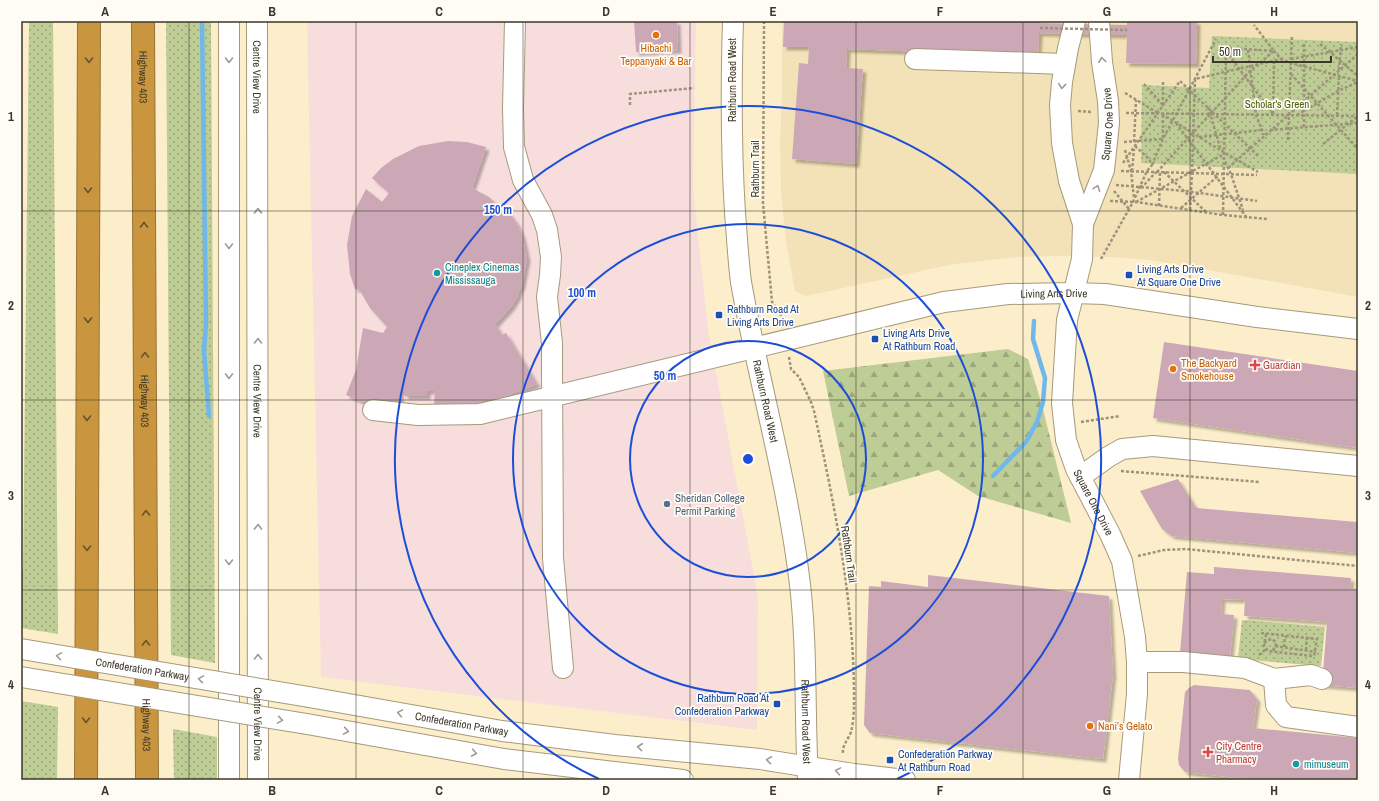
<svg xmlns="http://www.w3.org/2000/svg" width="1379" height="801" viewBox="0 0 1379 801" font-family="'Archivo Narrow',sans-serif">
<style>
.commercial{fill:#f8dddd}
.built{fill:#f3e2b8}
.grass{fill:url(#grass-dots)}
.forest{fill:url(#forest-firs)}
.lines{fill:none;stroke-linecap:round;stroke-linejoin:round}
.stream{stroke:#70b8e9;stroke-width:4.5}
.building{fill:#cca7b6;filter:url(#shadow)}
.minor-casing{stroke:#a79a7a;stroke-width:22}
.highway-casing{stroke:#987437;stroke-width:24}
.path{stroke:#9c937a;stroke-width:2.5;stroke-dasharray:3 2;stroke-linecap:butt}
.minor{stroke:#fff;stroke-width:20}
.highway{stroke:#c9953f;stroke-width:22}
.minor-bridge-casing{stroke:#a79a7a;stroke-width:22;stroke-linecap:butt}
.path-bridge{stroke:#9c937a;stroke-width:2.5;stroke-dasharray:3 2;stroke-linecap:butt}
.minor-bridge{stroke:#fff;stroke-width:20}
.oneway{stroke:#665330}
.oneway2{stroke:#9e9b94}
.grid{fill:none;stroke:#3c3729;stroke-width:1;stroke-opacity:0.55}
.ring{fill:none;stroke:#1d4ed8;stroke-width:2}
.food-dot{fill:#e8710a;stroke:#fefcf5;stroke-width:1.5}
.culture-dot{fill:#0f9aa8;stroke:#fefcf5;stroke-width:1.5}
.transit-dot{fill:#1a4fb4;stroke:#fefcf5;stroke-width:1.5}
.health-dot{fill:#e0444e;stroke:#fefcf5;stroke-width:1.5}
.service-dot{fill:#5c6f8a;stroke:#fefcf5;stroke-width:1.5}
.labels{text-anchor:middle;stroke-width:3.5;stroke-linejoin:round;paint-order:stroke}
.food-label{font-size:11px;fill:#c56008;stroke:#fefcf5;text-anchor:start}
.street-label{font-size:11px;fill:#3c3729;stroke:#fefcf5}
.park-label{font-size:11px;fill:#4e5d04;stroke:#fefcf5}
.culture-label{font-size:11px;fill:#0d838f;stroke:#fefcf5;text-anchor:start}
.transit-label{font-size:11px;fill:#164399;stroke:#fefcf5;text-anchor:start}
.health-label{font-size:11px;fill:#be3a42;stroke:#fefcf5;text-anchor:start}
.service-label{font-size:11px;fill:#4e5e75;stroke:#fefcf5;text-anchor:start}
.centre{fill:#1d4ed8;stroke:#fefcf5;stroke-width:2}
.ring-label{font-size:12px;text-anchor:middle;font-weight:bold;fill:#1d4ed8;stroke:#fefcf5;stroke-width:3.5;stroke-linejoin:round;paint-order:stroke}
.neatline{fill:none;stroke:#3c3729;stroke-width:1.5}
.grid-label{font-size:13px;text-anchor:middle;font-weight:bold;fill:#3c3729}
</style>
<defs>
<pattern id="grass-dots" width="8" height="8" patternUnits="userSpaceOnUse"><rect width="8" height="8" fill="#becc95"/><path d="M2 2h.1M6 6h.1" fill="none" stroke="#9ca67a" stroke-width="1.8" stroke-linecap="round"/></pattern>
<pattern id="forest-firs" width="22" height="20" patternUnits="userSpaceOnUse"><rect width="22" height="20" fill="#becc95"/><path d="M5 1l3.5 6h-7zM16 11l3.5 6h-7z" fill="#9ca67a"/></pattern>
<filter id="shadow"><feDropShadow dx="3.5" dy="3.5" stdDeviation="1" flood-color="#0004"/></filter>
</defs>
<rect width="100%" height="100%" fill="#fceecb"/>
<polygon class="commercial" points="307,21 696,21 693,188 708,329 758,597 757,730 321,677"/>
<polygon class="built" points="782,21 1358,21 1358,297 1192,267 1150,260 1110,257 1050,256 1019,257 954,264 806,296 795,291 786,242 781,192 780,144 782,92"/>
<g class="grass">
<polygon points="29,21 53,21 58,634 21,628 21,571 23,571"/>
<polygon points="166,21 211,21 215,663 171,655"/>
<polygon points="1212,36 1358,42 1358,174 1141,163 1142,85 1209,88"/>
<polygon points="1242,620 1325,627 1321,666 1238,659"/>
<polygon points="21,701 58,707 57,780 21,780"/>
<polygon points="173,729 217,737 217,780 174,780"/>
</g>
<polygon class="forest" points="1008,349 1028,359 1042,405 1071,523 978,496 938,470 849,496 823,371"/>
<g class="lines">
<g class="stream">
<polyline points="202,21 206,323 204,351 209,416"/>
<polyline points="993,476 1026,442 1037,422 1043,402 1045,378 1033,339 1034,321"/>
</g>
</g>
<g class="building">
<polygon points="634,21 677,21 678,50 636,52"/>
<polygon points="784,21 1040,21 1040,23 1127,25 1127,21 1197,21 1196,64 1126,63 1127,35 1039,33 1038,56 847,49 846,68 863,69 856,164 792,159 799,63 808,64 809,47 783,47"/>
<polygon points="448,141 467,142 486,147 472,188 489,197 503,211 506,209 516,222 522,235 527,258 522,284 517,297 511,307 495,324 502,335 506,333 537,384 497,399 480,403 462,404 434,404 435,391 427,391 427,396 405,396 404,392 400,392 400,402 398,407 361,401 346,395 356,370 363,328 383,333 387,327 370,308 359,289 355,289 350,274 347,245 352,216 366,189 382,202 389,193 372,178 381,168 393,159 419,146"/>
<polygon points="1164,342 1358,371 1358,448 1153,418"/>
<polygon points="1178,479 1196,508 1357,522 1358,519 1358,553 1172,536 1162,529 1140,491"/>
<polygon points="1214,567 1351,578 1350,588 1358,589 1358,688 1322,685 1327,622 1244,616 1245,600 1222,599 1221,614 1234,615 1230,657 1180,653 1187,572 1214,574"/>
<polygon points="928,575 1109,596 1113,674 1103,759 870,733 864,725 869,586 881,587 881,581 928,587"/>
<polygon points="1194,685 1250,690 1257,699 1253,728 1358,738 1358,780 1254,780 1185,772 1179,765 1178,759 1185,692 1189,688"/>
</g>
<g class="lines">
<defs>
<g id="minor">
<path id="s1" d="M257,21L258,780"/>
<polyline points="515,21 513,108 514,147 523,180 542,215 547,230 551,257 550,275 547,297 552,343 552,369 553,558 563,668"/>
<path id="s2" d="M733,21C731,85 731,149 735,213C737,236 738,259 741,282C758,378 785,472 798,569C808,639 804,709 808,780"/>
<path id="s3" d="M1075,21L1068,48L1062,82L1060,105L1062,143L1069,181L1083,224L1082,259L1067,320L1062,403L1066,440L1076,469L1110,534L1122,561L1135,637L1137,662V694L1129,780"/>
<polyline points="915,59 1065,64"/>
<path id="s4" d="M1083,224L1104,170L1109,123L1108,101L1102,62L1099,21"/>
<path id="s5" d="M373,410L418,415L480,414L944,302L1008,294L1073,293L1105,294L1257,317L1358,329"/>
<polyline points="1080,477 1108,457 1122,449 1153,446 1358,466"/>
<polyline points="1137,662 1183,662 1245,668 1274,679 1311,675 1322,679"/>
<polyline points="1274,679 1276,705 1286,717 1358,727"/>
<path id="s6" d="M309,697L502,731L615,745L760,759L854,774L905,780"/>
<polyline points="307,724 504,759 683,780"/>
<polyline points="229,780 229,21"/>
</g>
<g id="highway">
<path id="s7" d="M143,21L147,780"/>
<polyline points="86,780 89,21"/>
</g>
</defs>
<use href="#minor" class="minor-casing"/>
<use href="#highway" class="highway-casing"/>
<g class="path">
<polyline points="764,21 763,203 772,302 781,315 783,323"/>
<polyline points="1304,44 1304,128"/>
<polyline points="1320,44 1358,76"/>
<polyline points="1248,50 1256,115 1264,135"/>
<polyline points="1226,51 1273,114"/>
<polyline points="1291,59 1358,47"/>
<polyline points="1339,70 1341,44"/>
<polyline points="1291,74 1357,148"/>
<polyline points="1144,84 1163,105"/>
<polyline points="1125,93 1158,113"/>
<polyline points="630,105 630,94 694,88"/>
<polyline points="1163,105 1163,80"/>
<polyline points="1208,107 1221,150"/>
<polyline points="1078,111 1091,112"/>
<polyline points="1126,113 1358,116"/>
<polyline points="1162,114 1225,153 1258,172"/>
<polyline points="1273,114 1274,61"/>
<polyline points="1297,115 1338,91 1358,82"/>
<polyline points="1337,115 1339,76"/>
<polyline points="1176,123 1247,218"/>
<polyline points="1270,130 1358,123"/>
<polyline points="1199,137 1262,130"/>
<polyline points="1288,140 1292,35"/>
<polyline points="1124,142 1163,139 1163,115"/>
<polyline points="1134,142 1136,100"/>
<polyline points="1323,144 1358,116"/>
<polyline points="1357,147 1358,135"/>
<polyline points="1125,150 1131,171 1134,198"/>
<polyline points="1225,162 1231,174 1243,210"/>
<polyline points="1123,163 1180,81 1259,157"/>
<polyline points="1152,165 1163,139 1216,39"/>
<polyline points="1228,168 1358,54"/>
<polyline points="1121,171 1257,175"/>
<polyline points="1132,171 1134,149"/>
<polyline points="1157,172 1250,71 1274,51 1254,25"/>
<polyline points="1164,172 1206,212"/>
<polyline points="1192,172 1195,79 1281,59"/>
<polyline points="1116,185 1185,191 1257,201"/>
<polyline points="1140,187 1145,184 1156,172"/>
<polyline points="1114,191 1129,209"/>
<polyline points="1110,201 1136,202 1223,215 1267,219"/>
<polyline points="1136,202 1224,154"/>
<polyline points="1159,206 1160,172"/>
<polyline points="1181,208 1218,176"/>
<polyline points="1190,210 1192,173"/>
<polyline points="1223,215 1226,48 1274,51 1281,59 1291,63 1358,81"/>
<polyline points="1101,259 1133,202 1147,171 1152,165 1149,159 1135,146"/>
<path d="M789,357L791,369L799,377L811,402L814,411C835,507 855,606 854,705C854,713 853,724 851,732C848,740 842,745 843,754"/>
<polyline points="1081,422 1120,416"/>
<polyline points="1121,471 1260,482"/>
<polyline points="1138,556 1164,550 1186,549 1358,566"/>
<polyline points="1261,633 1317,639 1314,656"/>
<polyline points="1266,634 1264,646 1268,651 1312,656"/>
<polyline points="1264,643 1271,639 1275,641 1276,645 1272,652"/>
<polyline points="1275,646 1316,652"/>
<polyline points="1284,647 1285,636"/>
<polyline points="1306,650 1307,638"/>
<polyline points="1259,655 1266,649"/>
</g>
<use href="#minor" class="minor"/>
<use href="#highway" class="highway"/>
<defs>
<g id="minor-bridge">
<path id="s8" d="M21,649L309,697"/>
<polyline points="21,677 307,724"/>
</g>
</defs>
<use href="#minor-bridge" class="minor-bridge-casing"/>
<polyline class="path-bridge" points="1040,28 1127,30"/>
<use href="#minor-bridge" class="minor-bridge"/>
</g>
<defs><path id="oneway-chevron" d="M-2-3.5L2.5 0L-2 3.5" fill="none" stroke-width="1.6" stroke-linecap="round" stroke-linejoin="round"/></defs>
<g class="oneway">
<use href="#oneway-chevron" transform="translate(89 60) rotate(90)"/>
<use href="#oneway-chevron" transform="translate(88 190) rotate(90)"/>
<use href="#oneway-chevron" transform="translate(144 225) rotate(-90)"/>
<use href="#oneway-chevron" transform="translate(88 320) rotate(90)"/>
<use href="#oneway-chevron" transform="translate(145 355) rotate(-90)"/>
<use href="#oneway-chevron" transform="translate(87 418) rotate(90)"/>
<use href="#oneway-chevron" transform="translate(146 513) rotate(-90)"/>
<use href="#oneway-chevron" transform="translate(87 548) rotate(90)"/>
<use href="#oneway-chevron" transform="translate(146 643) rotate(-90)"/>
<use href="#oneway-chevron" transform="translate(86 720) rotate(90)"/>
</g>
<g class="oneway2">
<use href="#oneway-chevron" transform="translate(229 60) rotate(90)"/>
<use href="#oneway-chevron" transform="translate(1102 60) rotate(-97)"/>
<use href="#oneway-chevron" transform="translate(1062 86) rotate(96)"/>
<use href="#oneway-chevron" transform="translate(1097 188) rotate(-69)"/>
<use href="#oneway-chevron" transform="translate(258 211) rotate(-90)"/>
<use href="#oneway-chevron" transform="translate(229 246) rotate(90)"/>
<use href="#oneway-chevron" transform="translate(258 341) rotate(-90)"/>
<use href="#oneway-chevron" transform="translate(229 376) rotate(90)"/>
<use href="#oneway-chevron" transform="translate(258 527) rotate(-90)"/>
<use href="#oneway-chevron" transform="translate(229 562) rotate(90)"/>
<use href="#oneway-chevron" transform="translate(59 656) rotate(-171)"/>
<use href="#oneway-chevron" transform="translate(258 657) rotate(-90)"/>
<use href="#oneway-chevron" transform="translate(201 679) rotate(-171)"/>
<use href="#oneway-chevron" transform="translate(400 713) rotate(-170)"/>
<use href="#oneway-chevron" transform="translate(280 720) rotate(9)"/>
<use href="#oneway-chevron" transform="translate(346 731) rotate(10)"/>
<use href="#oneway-chevron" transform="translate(640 747) rotate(-174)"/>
<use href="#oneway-chevron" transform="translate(474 753) rotate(10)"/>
<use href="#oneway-chevron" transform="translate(769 760) rotate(-172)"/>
<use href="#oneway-chevron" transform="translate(838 771) rotate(-170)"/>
</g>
<path class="grid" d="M189,21V780M356,21V780M523,21V780M690,21V780M856,21V780M1023,21V780M1190,21V780M21,211H1358M21,400H1358M21,590H1358"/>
<g class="ring">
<circle cx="748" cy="459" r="118"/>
<circle cx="748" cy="459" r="235"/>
<path d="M599 779A353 353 0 1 1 897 779"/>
</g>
<g class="food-dot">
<circle cx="656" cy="35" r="4"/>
<circle cx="1173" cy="369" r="4"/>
<circle cx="1090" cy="726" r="4"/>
</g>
<g class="culture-dot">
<circle cx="437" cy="273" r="4"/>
<circle cx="1296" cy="764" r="4"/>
</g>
<g class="transit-dot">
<rect x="1125" y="271" width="8" height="8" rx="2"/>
<rect x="715" y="311" width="8" height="8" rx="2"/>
<rect x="871" y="335" width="8" height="8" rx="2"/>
<rect x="773" y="700" width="8" height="8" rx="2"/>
<rect x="886" y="756" width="8" height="8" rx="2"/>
</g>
<g class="health-dot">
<path d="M1253 359h4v4h4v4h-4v4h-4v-4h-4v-4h4z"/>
<path d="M1206 746h4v4h4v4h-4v4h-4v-4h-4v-4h4z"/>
</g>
<circle class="service-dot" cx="667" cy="504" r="4"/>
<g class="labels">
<g class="food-label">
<text x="656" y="52" text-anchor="middle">Hibachi<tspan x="656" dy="13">Teppanyaki &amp; Bar</tspan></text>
<text x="1181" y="367">The Backyard<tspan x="1181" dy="13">Smokehouse</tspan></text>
<text x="1098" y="730">Nani’s Gelato</text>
</g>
<g class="street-label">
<text dy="4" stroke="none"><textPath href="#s7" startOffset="56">Highway 403</textPath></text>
<text dy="4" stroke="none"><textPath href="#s1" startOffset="56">Centre View Drive</textPath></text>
<text transform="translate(732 80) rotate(-90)" y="4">Rathburn Road West</text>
<text dy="4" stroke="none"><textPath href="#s4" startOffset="104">Square One Drive</textPath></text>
<text transform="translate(755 169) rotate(-90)" y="4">Rathburn Trail</text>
<text dy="4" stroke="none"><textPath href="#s5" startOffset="695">Living Arts Drive</textPath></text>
<text dy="4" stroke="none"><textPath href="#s7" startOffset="380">Highway 403</textPath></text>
<text dy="4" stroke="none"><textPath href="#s1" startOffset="380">Centre View Drive</textPath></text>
<text dy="4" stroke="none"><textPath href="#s2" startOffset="383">Rathburn Road West</textPath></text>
<text dy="4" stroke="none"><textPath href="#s3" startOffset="494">Square One Drive</textPath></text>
<text transform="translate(849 554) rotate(82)" y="4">Rathburn Trail</text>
<text dy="4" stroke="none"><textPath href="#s8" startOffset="123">Confederation Parkway</textPath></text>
<text dy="4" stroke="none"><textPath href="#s2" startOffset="707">Rathburn Road West</textPath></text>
<text dy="4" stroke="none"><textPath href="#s6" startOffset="155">Confederation Parkway</textPath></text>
<text dy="4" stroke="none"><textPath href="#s7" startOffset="704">Highway 403</textPath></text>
<text dy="4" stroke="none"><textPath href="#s1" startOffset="703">Centre View Drive</textPath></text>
</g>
<g class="park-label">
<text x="1277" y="108">Scholar's Green</text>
</g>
<g class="culture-label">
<text x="445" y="271">Cineplex Cinemas<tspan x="445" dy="13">Mississauga</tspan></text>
<text x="1304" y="768">mimuseum</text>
</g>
<g class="transit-label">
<text x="1137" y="273">Living Arts Drive<tspan x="1137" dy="13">At Square One Drive</tspan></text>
<text x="727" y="313">Rathburn Road At<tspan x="727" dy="13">Living Arts Drive</tspan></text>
<text x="883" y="337">Living Arts Drive<tspan x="883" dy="13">At Rathburn Road</tspan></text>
<text x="769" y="702" text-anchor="end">Rathburn Road At<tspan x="769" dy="13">Confederation Parkway</tspan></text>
<text x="898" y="758">Confederation Parkway<tspan x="898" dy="13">At Rathburn Road</tspan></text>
</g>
<g class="health-label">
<text x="1263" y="369">Guardian</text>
<text x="1216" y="750">City Centre<tspan x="1216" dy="13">Pharmacy</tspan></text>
</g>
<g class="service-label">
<text x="675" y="502">Sheridan College<tspan x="675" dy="13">Permit Parking</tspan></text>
</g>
</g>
<circle cx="748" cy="459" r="6" class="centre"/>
<g class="ring-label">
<text x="498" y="214">150 m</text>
<text x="582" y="297">100 m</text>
<text x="665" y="380">50 m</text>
</g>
<rect width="1379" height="801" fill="none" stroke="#fefcf5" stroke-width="44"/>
<path d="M1213 56v6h118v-6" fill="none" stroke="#3c3729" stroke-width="2"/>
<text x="1219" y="56" font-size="12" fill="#3c3729" stroke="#fefcf5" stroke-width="3" paint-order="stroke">50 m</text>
<rect x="22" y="22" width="1335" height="757" class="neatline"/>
<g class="grid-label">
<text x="105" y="16">A</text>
<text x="272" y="16">B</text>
<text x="439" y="16">C</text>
<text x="606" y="16">D</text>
<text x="773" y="16">E</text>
<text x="940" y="16">F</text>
<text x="1107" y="16">G</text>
<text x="1274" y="16">H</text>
<text x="11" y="121">1</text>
<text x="1368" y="121">1</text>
<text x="11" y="310">2</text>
<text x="1368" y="310">2</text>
<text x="11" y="500">3</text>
<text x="1368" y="500">3</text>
<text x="11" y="689">4</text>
<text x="1368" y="689">4</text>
<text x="105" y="795">A</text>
<text x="272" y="795">B</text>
<text x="439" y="795">C</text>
<text x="606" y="795">D</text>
<text x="773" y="795">E</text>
<text x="940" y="795">F</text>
<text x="1107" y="795">G</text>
<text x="1274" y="795">H</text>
</g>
</svg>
